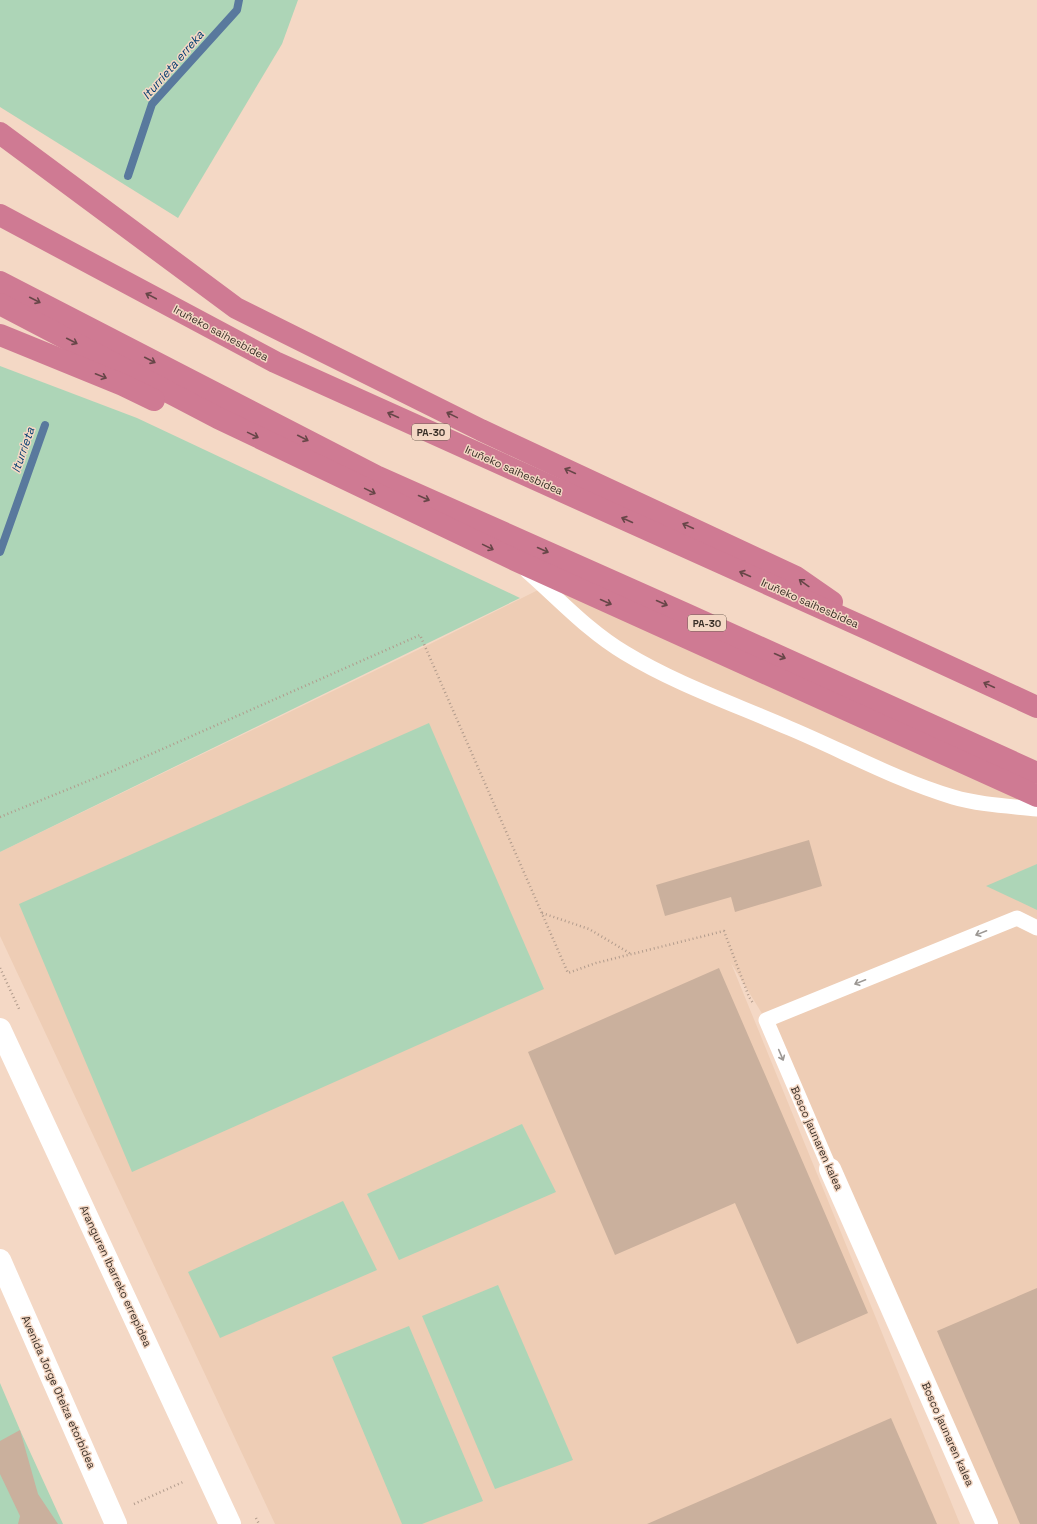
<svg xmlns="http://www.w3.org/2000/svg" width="1037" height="1524" viewBox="0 0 1037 1524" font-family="'Space Grotesk',sans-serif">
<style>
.built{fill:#eecdb5}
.green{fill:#add5b7}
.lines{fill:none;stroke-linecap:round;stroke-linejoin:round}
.stream{stroke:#59799d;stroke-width:8}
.building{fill:#cab09d}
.path{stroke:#b19b8c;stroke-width:2.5;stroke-dasharray:1 3;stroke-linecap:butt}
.lane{stroke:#fff;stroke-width:15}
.street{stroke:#fff;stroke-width:22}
.secondary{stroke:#fff;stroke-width:22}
.highway{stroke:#cf7a93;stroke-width:22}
.oneway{stroke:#674648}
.oneway2{stroke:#9c9894}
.labels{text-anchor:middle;stroke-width:3;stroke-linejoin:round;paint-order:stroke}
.shield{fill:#f4d8c5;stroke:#726257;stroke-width:1}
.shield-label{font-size:10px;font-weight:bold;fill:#3a3028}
.street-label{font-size:11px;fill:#3a3028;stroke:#f4d8c5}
.water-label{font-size:12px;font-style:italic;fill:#033d70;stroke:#f4d8c5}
</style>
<rect width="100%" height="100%" fill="#f4d8c5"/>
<polygon class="built" points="548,585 1037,800 1037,1524 987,1524 766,1020 731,963 960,1524 275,1524 0,936 0,852 430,644"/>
<g class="green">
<polygon points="0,0 298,0 282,44 178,218 0,107"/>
<polygon points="0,366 137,418 520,598 0,852"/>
<polygon points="429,723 544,989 132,1172 19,904"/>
<polygon points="1037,864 1037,910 986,886"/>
<polygon points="522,1124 556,1192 399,1260 367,1194"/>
<polygon points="343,1201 377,1270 220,1338 188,1272"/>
<polygon points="498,1285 573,1460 495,1489 422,1316"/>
<polygon points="409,1326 483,1501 422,1524 402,1524 332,1357"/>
<polygon points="0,1383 20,1430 63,1524 0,1524"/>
</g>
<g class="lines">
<g class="stream">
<polyline points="128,176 152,104 237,10 239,0"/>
<polyline points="0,552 45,425"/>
</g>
</g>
<g class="building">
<polygon points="809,840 822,886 735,912 731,897 665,916 656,885"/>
<polygon points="719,968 868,1313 797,1344 735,1203 615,1255 528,1052"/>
<polygon points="1037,1288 1037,1524 1020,1524 937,1331"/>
<polygon points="891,1418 937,1524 647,1524"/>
<polygon points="20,1430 38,1494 58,1524 18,1524 20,1516 0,1474 0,1441"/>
</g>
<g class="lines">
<g class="path">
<polyline points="0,817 115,770 420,635 568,973 596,963 724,931 749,997 753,1003"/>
<polyline points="542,913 589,929 631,954"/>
<polyline points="0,968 20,1011"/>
<polyline points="134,1504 183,1482"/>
<polyline points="256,1518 259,1524"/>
</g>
<g class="lane">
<path d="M527,571C559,599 588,631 625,653C676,684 734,704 789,728C844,751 896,780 953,797C980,805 1009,806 1037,809"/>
<polyline points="830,1169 766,1020 1017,918 1037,928"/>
</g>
<g class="street">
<polyline points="830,1169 987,1524"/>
<polyline points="0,1260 116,1524"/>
</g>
<polyline class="secondary" points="0,1029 230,1524"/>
<g class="highway">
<polyline points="0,133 236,308 481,430 796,577 832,602"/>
<polyline points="0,215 275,362 870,630 1037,707"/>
<polyline points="0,282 376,476 686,614 1037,773"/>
<polyline points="0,304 218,418 515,560 1037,796"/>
<polyline points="0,335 123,385 154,400"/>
</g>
</g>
<defs><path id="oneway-shaft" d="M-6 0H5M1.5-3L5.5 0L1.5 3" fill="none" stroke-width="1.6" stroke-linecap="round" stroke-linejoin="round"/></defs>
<g class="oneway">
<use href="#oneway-shaft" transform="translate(151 296) rotate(-152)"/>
<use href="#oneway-shaft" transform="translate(35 300) rotate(27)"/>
<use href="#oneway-shaft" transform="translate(72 341) rotate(27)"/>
<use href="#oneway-shaft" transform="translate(150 360) rotate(27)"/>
<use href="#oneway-shaft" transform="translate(101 376) rotate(22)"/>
<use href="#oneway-shaft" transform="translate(393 415) rotate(-156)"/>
<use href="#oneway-shaft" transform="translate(452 415) rotate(-154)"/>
<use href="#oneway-shaft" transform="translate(253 435) rotate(26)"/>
<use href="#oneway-shaft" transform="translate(303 438) rotate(27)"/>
<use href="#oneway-shaft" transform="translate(570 471) rotate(-155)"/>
<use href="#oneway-shaft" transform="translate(370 491) rotate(26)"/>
<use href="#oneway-shaft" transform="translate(424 498) rotate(24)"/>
<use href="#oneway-shaft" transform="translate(627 520) rotate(-156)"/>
<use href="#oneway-shaft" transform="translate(688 526) rotate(-155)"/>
<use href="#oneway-shaft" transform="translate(488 547) rotate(26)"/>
<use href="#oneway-shaft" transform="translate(543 550) rotate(24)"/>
<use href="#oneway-shaft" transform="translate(745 574) rotate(-156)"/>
<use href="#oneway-shaft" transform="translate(804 583) rotate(-144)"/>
<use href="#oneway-shaft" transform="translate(606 602) rotate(24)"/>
<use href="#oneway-shaft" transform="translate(662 603) rotate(24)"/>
<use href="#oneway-shaft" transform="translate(780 656) rotate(24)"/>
<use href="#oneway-shaft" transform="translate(989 685) rotate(-155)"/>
</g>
<g class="oneway2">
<use href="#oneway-shaft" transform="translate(981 933) rotate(158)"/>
<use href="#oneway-shaft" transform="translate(860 982) rotate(158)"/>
<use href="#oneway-shaft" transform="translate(781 1055) rotate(67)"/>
</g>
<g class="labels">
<g class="shield">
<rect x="412" y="424" width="38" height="16" rx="3"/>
<rect x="688" y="615" width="38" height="16" rx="3"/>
</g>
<g class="shield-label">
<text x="431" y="436">PA-30</text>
<text x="707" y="627">PA-30</text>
</g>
<g class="street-label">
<text transform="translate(221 333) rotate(28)" y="4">Iruñeko saihesbidea</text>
<text transform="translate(514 470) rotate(24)" y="4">Iruñeko saihesbidea</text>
<text transform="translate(810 603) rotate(24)" y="4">Iruñeko saihesbidea</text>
<text transform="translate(817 1138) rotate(66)" y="4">Bosco jaunaren kalea</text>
<text transform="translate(116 1276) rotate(65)" y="4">Aranguren Ibarreko errepidea</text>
<text transform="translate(59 1392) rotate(66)" y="4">Avenida Jorge Oteiza etorbidea</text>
<text transform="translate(948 1434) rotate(66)" y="4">Bosco jaunaren kalea</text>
</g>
<g class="water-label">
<text transform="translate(173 65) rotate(-49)" y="4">Iturrieta erreka</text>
<text transform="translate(23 450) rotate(-71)" y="4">Iturrieta</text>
</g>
</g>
</svg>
